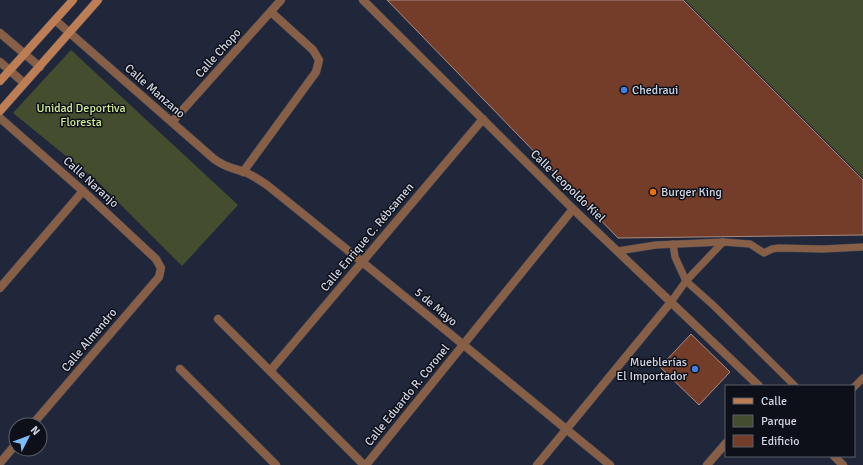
<svg xmlns="http://www.w3.org/2000/svg" width="863" height="465" viewBox="0 0 863 465" font-family="Signika,sans-serif">
<style>
.green{fill:#444e2f}
.building{fill:#733d29;stroke:#a88c83}
.lines{fill:none;stroke-linecap:round;stroke-linejoin:round}
.lane-casing{stroke:#3c4355;stroke-width:8}
.street-casing{stroke:#3c4355;stroke-width:9}
.secondary-casing{stroke:#3c4355;stroke-width:9}
.lane{stroke:#875f46;stroke-width:7}
.street{stroke:#875f46;stroke-width:8}
.secondary{stroke:#bd7d55;stroke-width:8}
.shop-dot{fill:#3f7fe0;stroke:#0d1019;stroke-width:1.5}
.food-dot{fill:#e8710a;stroke:#0d1019;stroke-width:1.5}
.labels{text-anchor:middle;stroke-width:3;stroke-linejoin:round;paint-order:stroke}
.street-label{font-size:12px;fill:#d0d5e2;stroke:#0d1019}
.poi-label{font-size:12px;fill:#d0d5e2;stroke:#0d1019;text-anchor:start}
.park-label{font-size:12px;fill:#d1ec97;stroke:#0d1019}
</style>
<rect width="100%" height="100%" fill="#20273a"/>
<g class="green">
<polygon points="685,0 863,0 863,178"/>
<polygon points="71,50 238,205 182,266 98,182 13,113"/>
</g>
<g class="building">
<polygon points="387,0 683,0 863,180 863,235 618,238"/>
<polygon points="691,334 730,372 699,405 660,367"/>
</g>
<g class="lines">
<defs>
<g id="lane">
<polyline points="673,244 675,257 686,281 713,305 795,386"/>
<polyline points="618,251 656,245 723,242 750,244 764,253 772,249 779,248 823,249 863,247"/>
<polyline points="671,302 686,281 723,242"/>
<polyline points="854,387 863,378"/>
</g>
<g id="street">
<polyline points="363,0 573,209 759,386"/>
<path d="M55,20L214,159C226,168 231,167 244,172C253,175 259,180 267,185C382,277 496,372 610,465"/>
<polyline points="0,33 40,67"/>
<polyline points="0,62 24,83"/>
<polyline points="0,118 83,191 156,259 161,268 159,277 32,425"/>
<polyline points="172,122 281,0"/>
<polyline points="243,172 316,72 319,60 313,50 271,12"/>
<polyline points="0,288 83,191"/>
<polyline points="218,319 364,465"/>
<polyline points="180,369 276,465"/>
<polyline points="270,371 483,119"/>
<polyline points="834,456 843,465"/>
<polyline points="0,463 16,444"/>
<polyline points="366,465 573,209"/>
<polyline points="537,465 671,302"/>
<polyline points="707,465 726,443"/>
</g>
<g id="secondary">
<polyline points="0,81 73,0"/>
<polyline points="0,111 98,0"/>
</g>
</defs>
<use href="#lane" class="lane-casing"/>
<use href="#street" class="street-casing"/>
<use href="#secondary" class="secondary-casing"/>
<use href="#lane" class="lane"/>
<use href="#street" class="street"/>
<use href="#secondary" class="secondary"/>
</g>
<g class="shop-dot">
<circle cx="624" cy="90" r="4"/>
<circle cx="695" cy="369" r="4"/>
</g>
<circle class="food-dot" cx="653" cy="192" r="4"/>
<g class="labels">
<g class="street-label">
<text transform="translate(218 53) rotate(-48)" y="4">Calle Chopo</text>
<text transform="translate(155 91) rotate(41)" y="4">Calle Manzano</text>
<text transform="translate(91 182) rotate(42)" y="4">Calle Naranjo</text>
<text transform="translate(568 186) rotate(44)" y="4">Calle Leopoldo Kiel</text>
<text transform="translate(367 237) rotate(-50)" y="4">Calle Enrique C. Rébsamen</text>
<text transform="translate(436 307) rotate(40)" y="4">5 de Mayo</text>
<text transform="translate(89 340) rotate(-50)" y="4">Calle Almendro</text>
<text transform="translate(407 395) rotate(-51)" y="4">Calle Eduardo R. Coronel</text>
</g>
<g class="poi-label">
<text x="632" y="94">Chedraui</text>
<text x="661" y="196">Burger King</text>
<text x="687" y="366" text-anchor="end">Mueblerías<tspan x="687" dy="14">El Importador</tspan></text>
</g>
<g class="park-label">
<text x="81" y="112">Unidad Deportiva<tspan x="81" dy="14">Floresta</tspan></text>
</g>
</g>
<rect x="725" y="385" width="130" height="72" fill="#0d1019" stroke="#5b5f69"/>
<rect x="733" y="398" width="20" height="6" fill="#bd7d55" stroke="#5b5f69"/>
<text x="761" y="405" font-size="12" fill="#d0d5e2">Calle</text>
<rect x="733" y="415" width="20" height="12" fill="#444e2f" stroke="#5b5f69"/>
<text x="761" y="425" font-size="12" fill="#d0d5e2">Parque</text>
<rect x="733" y="435" width="20" height="12" fill="#733d29" stroke="#5b5f69"/>
<text x="761" y="445" font-size="12" fill="#d0d5e2">Edificio</text>
<g transform="translate(28 437) rotate(48)"><circle r="19" fill="#0d1019" stroke="#5b5f69"/>
<path d="M0-3L7 15L0 10L-7 15Z" fill="#7cbef9"/>
<text y="-6" font-size="11" font-weight="bold" text-anchor="middle" fill="#d0d5e2">N</text>
</g>
</svg>
